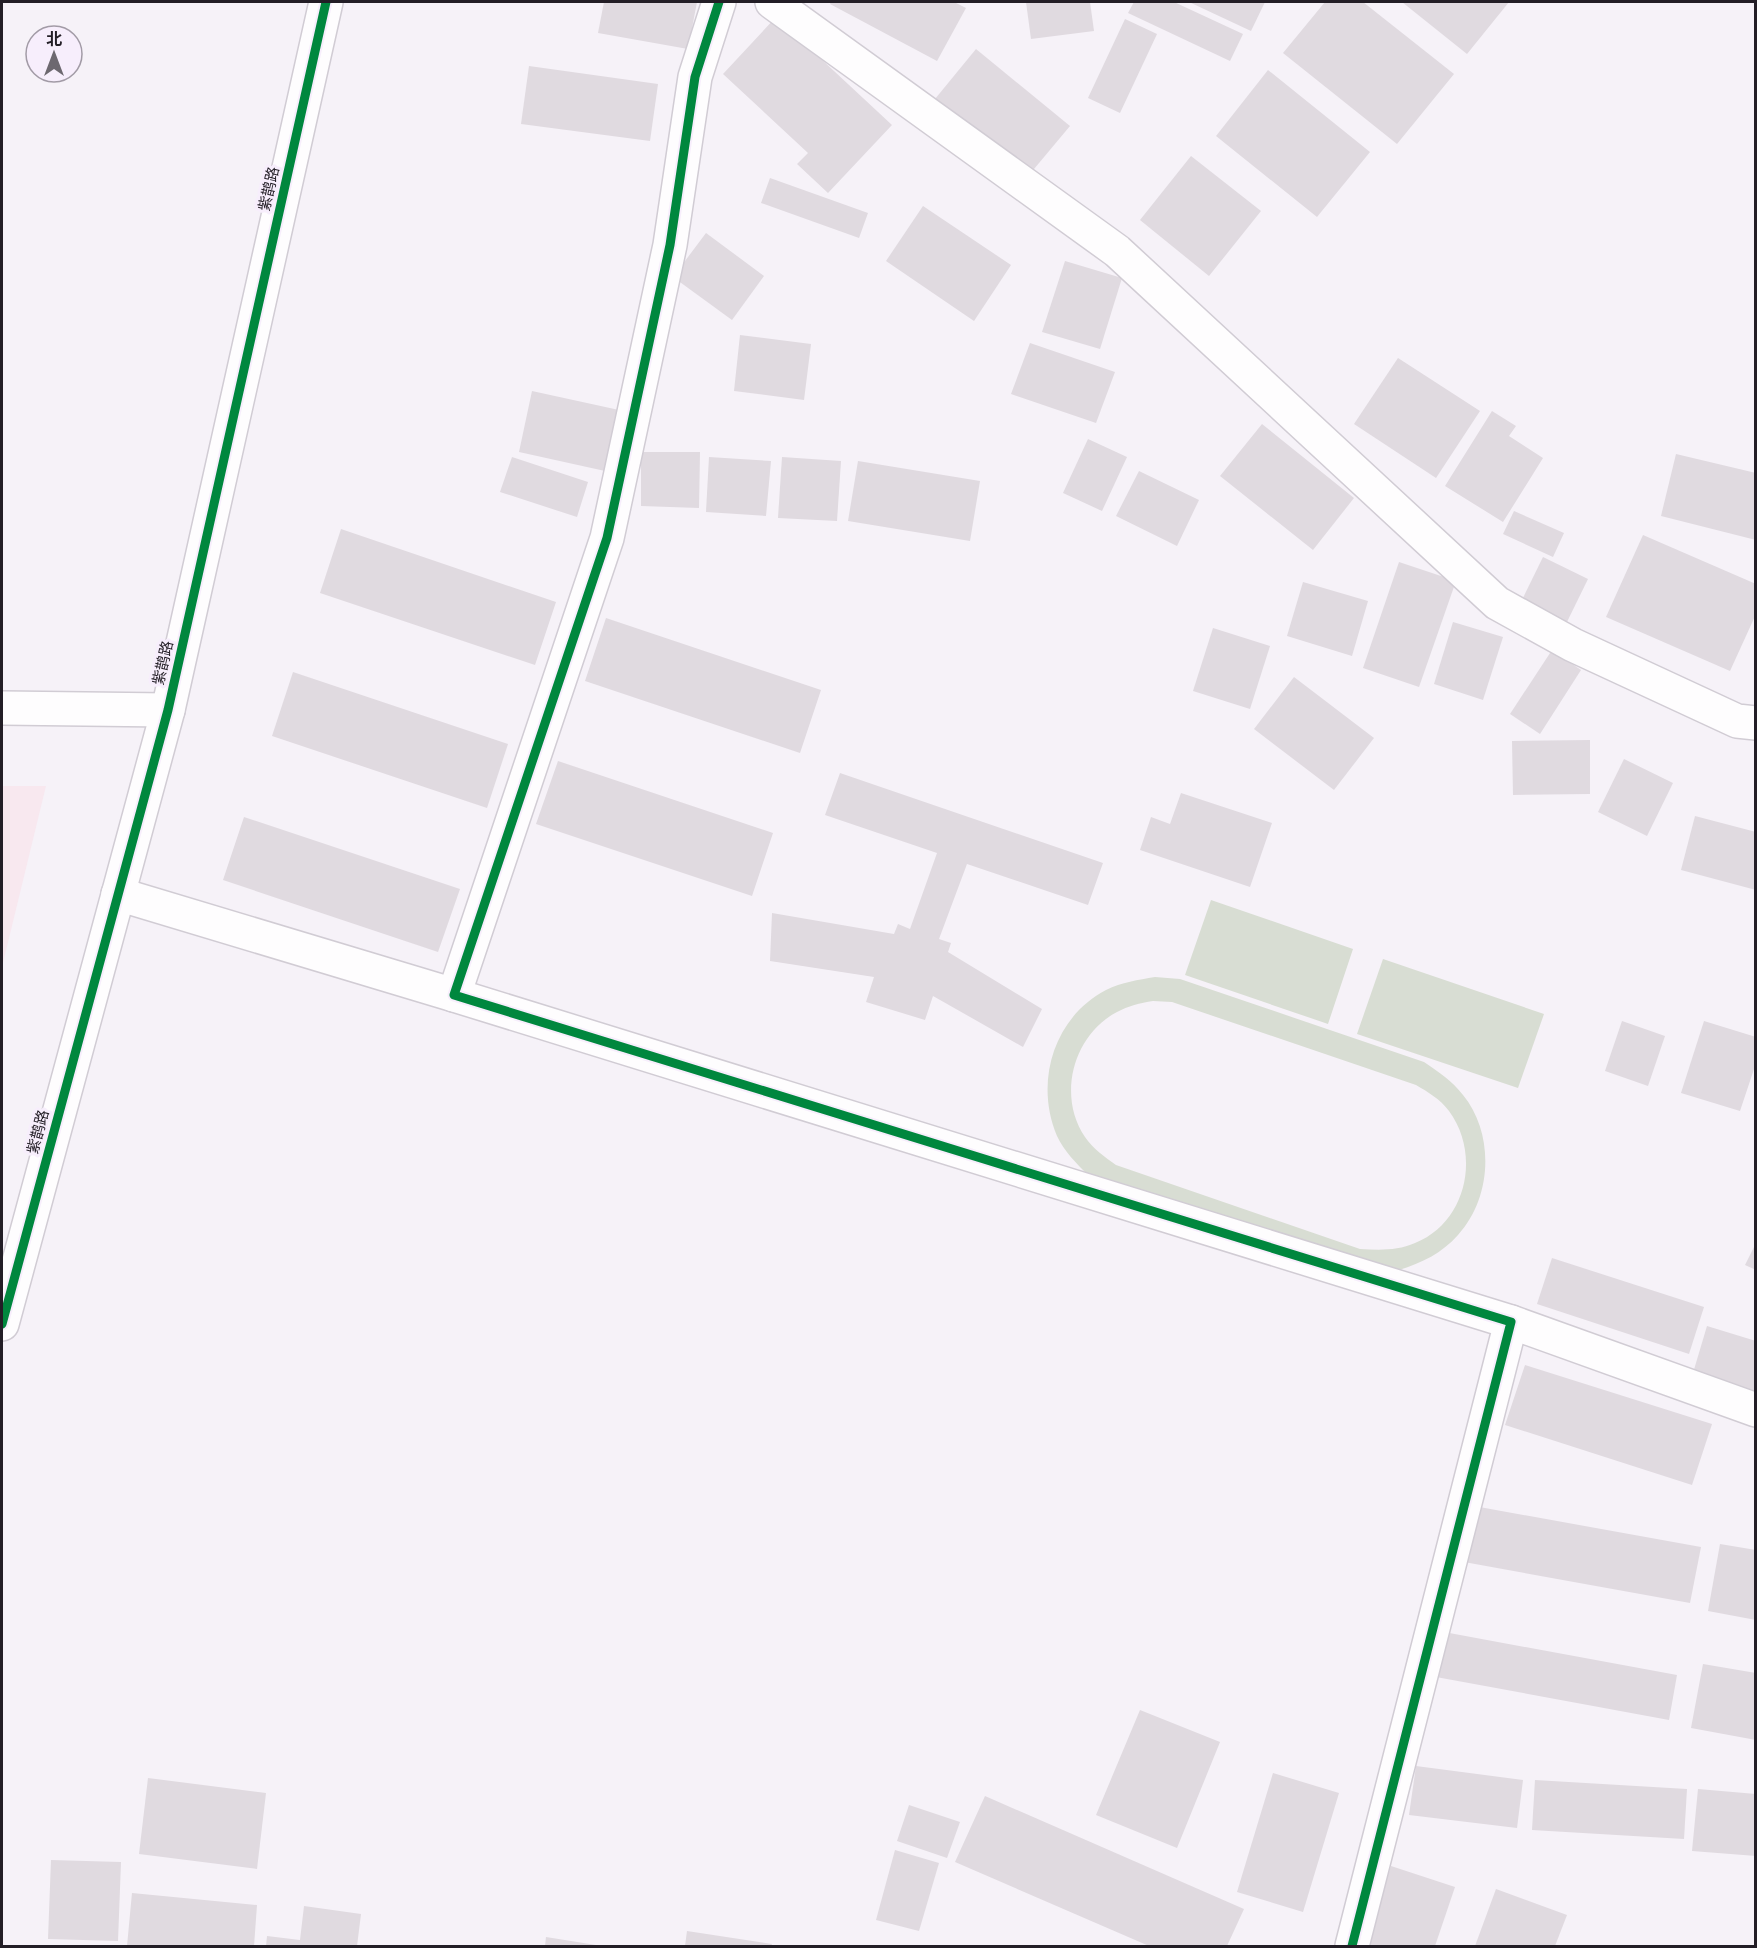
<svg xmlns="http://www.w3.org/2000/svg" width="1757" height="1948" viewBox="0 0 1757 1948" font-family="'Fira Sans','Noto Sans SC',sans-serif">
<style>
.education{fill:#f8e8ef}
.green{fill:#d8ddd3;fill-rule:evenodd}
.building{fill:#e0dae0}
.lines{fill:none;stroke-linecap:round;stroke-linejoin:round}
.minor-casing{stroke:#d1ccd4;stroke-width:36}
.tertiary-casing{stroke:#d1ccd4;stroke-width:36}
.minor{stroke:#fefdfe;stroke-width:33}
.tertiary{stroke:#fefdfe;stroke-width:33}
.cycleway-casing{stroke:#f7eefc;stroke-width:13}
.cycleway{stroke:#00873e;stroke-width:9}
.labels{text-anchor:middle;stroke-width:6;stroke-linejoin:round;paint-order:stroke}
.street-label{font-size:15px;fill:#231e26;stroke:#f7eefc}
</style>
<rect width="100%" height="100%" fill="#f6f2f8"/>
<polygon class="education" points="2,786 46,786 2,967"/>
<g class="green">
<polygon points="1211,900 1353,949 1328,1024 1185,975"/>
<polygon points="1383,959 1544,1014 1518,1088 1357,1034"/>
<path d="M1155,977L1180,979L1424,1062C1439,1072 1452,1081 1463,1095C1495,1134 1492,1198 1458,1235C1442,1253 1422,1263 1399,1270L1088,1175C1076,1163 1064,1151 1057,1136C1034,1082 1054,1017 1106,990C1122,982 1138,980 1155,977ZM1153,1001L1172,1002L1416,1085C1428,1092 1440,1099 1449,1111C1481,1154 1467,1222 1415,1243C1397,1251 1379,1250 1360,1249L1116,1165C1105,1157 1093,1149 1085,1137C1057,1096 1073,1035 1117,1012C1128,1006 1140,1003 1153,1001Z"/>
</g>
<g class="building">
<polygon points="604,2 697,2 688,49 598,33"/>
<polygon points="831,2 954,2 966,8 937,61 830,4"/>
<polygon points="1026,2 1090,2 1094,31 1031,39"/>
<polygon points="1134,2 1174,2 1243,34 1230,61 1128,13"/>
<polygon points="1189,2 1265,2 1251,31"/>
<polygon points="1325,2 1363,2 1454,74 1397,144 1283,53"/>
<polygon points="1402,2 1509,2 1467,54"/>
<polygon points="776,17 892,125 828,193 797,164 808,153 723,74"/>
<polygon points="1125,19 1157,34 1120,113 1088,98"/>
<polygon points="976,49 1070,126 1029,175 935,99"/>
<polygon points="529,66 658,84 650,141 521,124"/>
<polygon points="1268,70 1370,152 1317,217 1216,136"/>
<polygon points="1191,156 1261,211 1209,276 1140,220"/>
<polygon points="770,178 868,213 859,238 761,203"/>
<polygon points="923,206 1011,265 974,321 886,261"/>
<polygon points="706,233 764,276 732,320 673,277"/>
<polygon points="1065,261 1122,278 1100,349 1042,332"/>
<polygon points="740,335 811,344 804,400 734,391"/>
<polygon points="1030,343 1115,372 1096,423 1011,394"/>
<polygon points="1398,358 1480,411 1436,478 1354,424"/>
<polygon points="532,391 619,410 605,471 519,452"/>
<polygon points="1492,411 1516,426 1509,436 1543,458 1503,522 1445,486"/>
<polygon points="1262,424 1354,498 1313,550 1220,476"/>
<polygon points="1088,439 1127,457 1102,511 1063,493"/>
<polygon points="641,452 700,452 699,508 641,506"/>
<polygon points="1676,454 1756,473 1756,540 1661,516"/>
<polygon points="512,457 588,482 577,517 500,492"/>
<polygon points="709,457 771,461 766,516 706,512"/>
<polygon points="782,457 841,461 837,521 778,518"/>
<polygon points="858,461 980,481 970,541 848,521"/>
<polygon points="1139,471 1199,500 1177,546 1116,516"/>
<polygon points="1514,511 1564,533 1553,557 1503,534"/>
<polygon points="341,529 556,602 535,665 320,593"/>
<polygon points="1643,535 1756,584 1756,614 1730,671 1606,617"/>
<polygon points="1543,557 1588,579 1565,626 1520,604"/>
<polygon points="1399,562 1456,581 1419,687 1363,668"/>
<polygon points="1303,582 1368,601 1352,656 1287,636"/>
<polygon points="606,618 821,690 800,753 585,681"/>
<polygon points="1453,622 1503,637 1483,700 1434,684"/>
<polygon points="1213,628 1270,646 1250,709 1193,691"/>
<polygon points="1552,650 1581,670 1540,734 1510,714"/>
<polygon points="293,672 508,744 487,808 272,736"/>
<polygon points="1294,677 1374,738 1334,790 1254,729"/>
<polygon points="1590,740 1590,794 1513,795 1512,741"/>
<polygon points="1624,759 1673,783 1647,836 1598,812"/>
<polygon points="558,761 773,833 752,896 536,824"/>
<polygon points="840,773 1103,863 1088,905 967,864 939,939 951,943 948,952 1042,1009 1023,1047 933,996 925,1020 866,1002 874,977 770,961 772,913 894,934 898,924 910,929 937,853 825,815"/>
<polygon points="1181,793 1272,823 1250,887 1140,850 1151,817 1170,824"/>
<polygon points="1695,816 1756,832 1756,890 1681,870"/>
<polygon points="244,817 460,889 438,952 223,880"/>
<polygon points="1622,1021 1665,1036 1648,1086 1605,1071"/>
<polygon points="1704,1021 1756,1037 1756,1063 1740,1111 1681,1093"/>
<polygon points="1756,1243 1756,1270 1745,1265"/>
<polygon points="1552,1258 1704,1307 1689,1354 1537,1304"/>
<polygon points="1707,1326 1756,1341 1756,1391 1693,1373"/>
<polygon points="1525,1365 1712,1424 1692,1485 1505,1425"/>
<polygon points="1474,1506 1701,1547 1690,1603 1464,1562"/>
<polygon points="1720,1544 1756,1550 1756,1620 1708,1611"/>
<polygon points="1444,1632 1677,1675 1669,1720 1436,1677"/>
<polygon points="1703,1664 1756,1673 1756,1740 1691,1728"/>
<polygon points="1140,1710 1220,1742 1177,1848 1096,1815"/>
<polygon points="1416,1766 1523,1780 1517,1828 1409,1815"/>
<polygon points="1273,1773 1339,1793 1303,1912 1237,1892"/>
<polygon points="148,1778 266,1793 257,1869 139,1854"/>
<polygon points="1535,1780 1687,1789 1684,1839 1532,1830"/>
<polygon points="1698,1789 1756,1794 1756,1856 1692,1851"/>
<polygon points="985,1796 1244,1909 1227,1946 1149,1946 955,1862"/>
<polygon points="909,1805 960,1822 947,1858 897,1841"/>
<polygon points="895,1850 939,1863 919,1931 876,1920"/>
<polygon points="51,1860 121,1862 118,1941 48,1939"/>
<polygon points="1391,1866 1455,1887 1435,1946 1365,1946"/>
<polygon points="1496,1889 1567,1915 1555,1946 1475,1946"/>
<polygon points="132,1893 257,1905 254,1946 127,1946"/>
<polygon points="304,1906 361,1914 357,1946 266,1946 267,1936 300,1940"/>
<polygon points="687,1931 772,1944 771,1946 685,1946"/>
<polygon points="546,1937 596,1945 595,1946 545,1946"/>
</g>
<g class="lines">
<defs>
<g id="minor">
<polyline points="719,2 695,77 670,245 607,538 454,995 1511,1322 1352,1946"/>
<polyline points="772,2 1117,251 1497,603 1573,645 1737,721 1756,723"/>
<polyline points="2,708 168,710"/>
<polyline points="118,894 454,995"/>
<polyline points="1511,1322 1756,1410"/>
</g>
<polyline id="tertiary" points="2,1324 168,710 326,2"/>
</defs>
<use href="#minor" class="minor-casing"/>
<use href="#tertiary" class="tertiary-casing"/>
<use href="#minor" class="minor"/>
<use href="#tertiary" class="tertiary"/>
<defs>
<g id="cycleway">
<polyline points="719,2 695,77 670,245 607,538 454,995 1511,1322 1352,1946"/>
<polyline points="2,1324 168,710 326,2"/>
</g>
</defs>
<use href="#cycleway" class="cycleway-casing"/>
<use href="#cycleway" class="cycleway"/>
</g>
<g class="labels">
<g class="street-label">
<text transform="translate(269 189) rotate(-77)" y="5">紫鹊路</text>
<text transform="translate(163 663) rotate(-77)" y="5">紫鹊路</text>
<text transform="translate(38 1132) rotate(-75)" y="5">紫鹊路</text>
</g>
</g>
<rect width="1757" height="1948" fill="none" stroke="#231e26" stroke-width="6"/>
<g transform="translate(54 54)"><circle r="28" fill="#f7eefc" stroke="#a29ba6" stroke-width="1.5"/>
<path d="M0-4.5L10 22L0 15L-10 22Z" fill="#6d6870"/>
<text y="-9" font-size="16" font-weight="bold" text-anchor="middle" fill="#231e26">北</text>
</g>
</svg>
